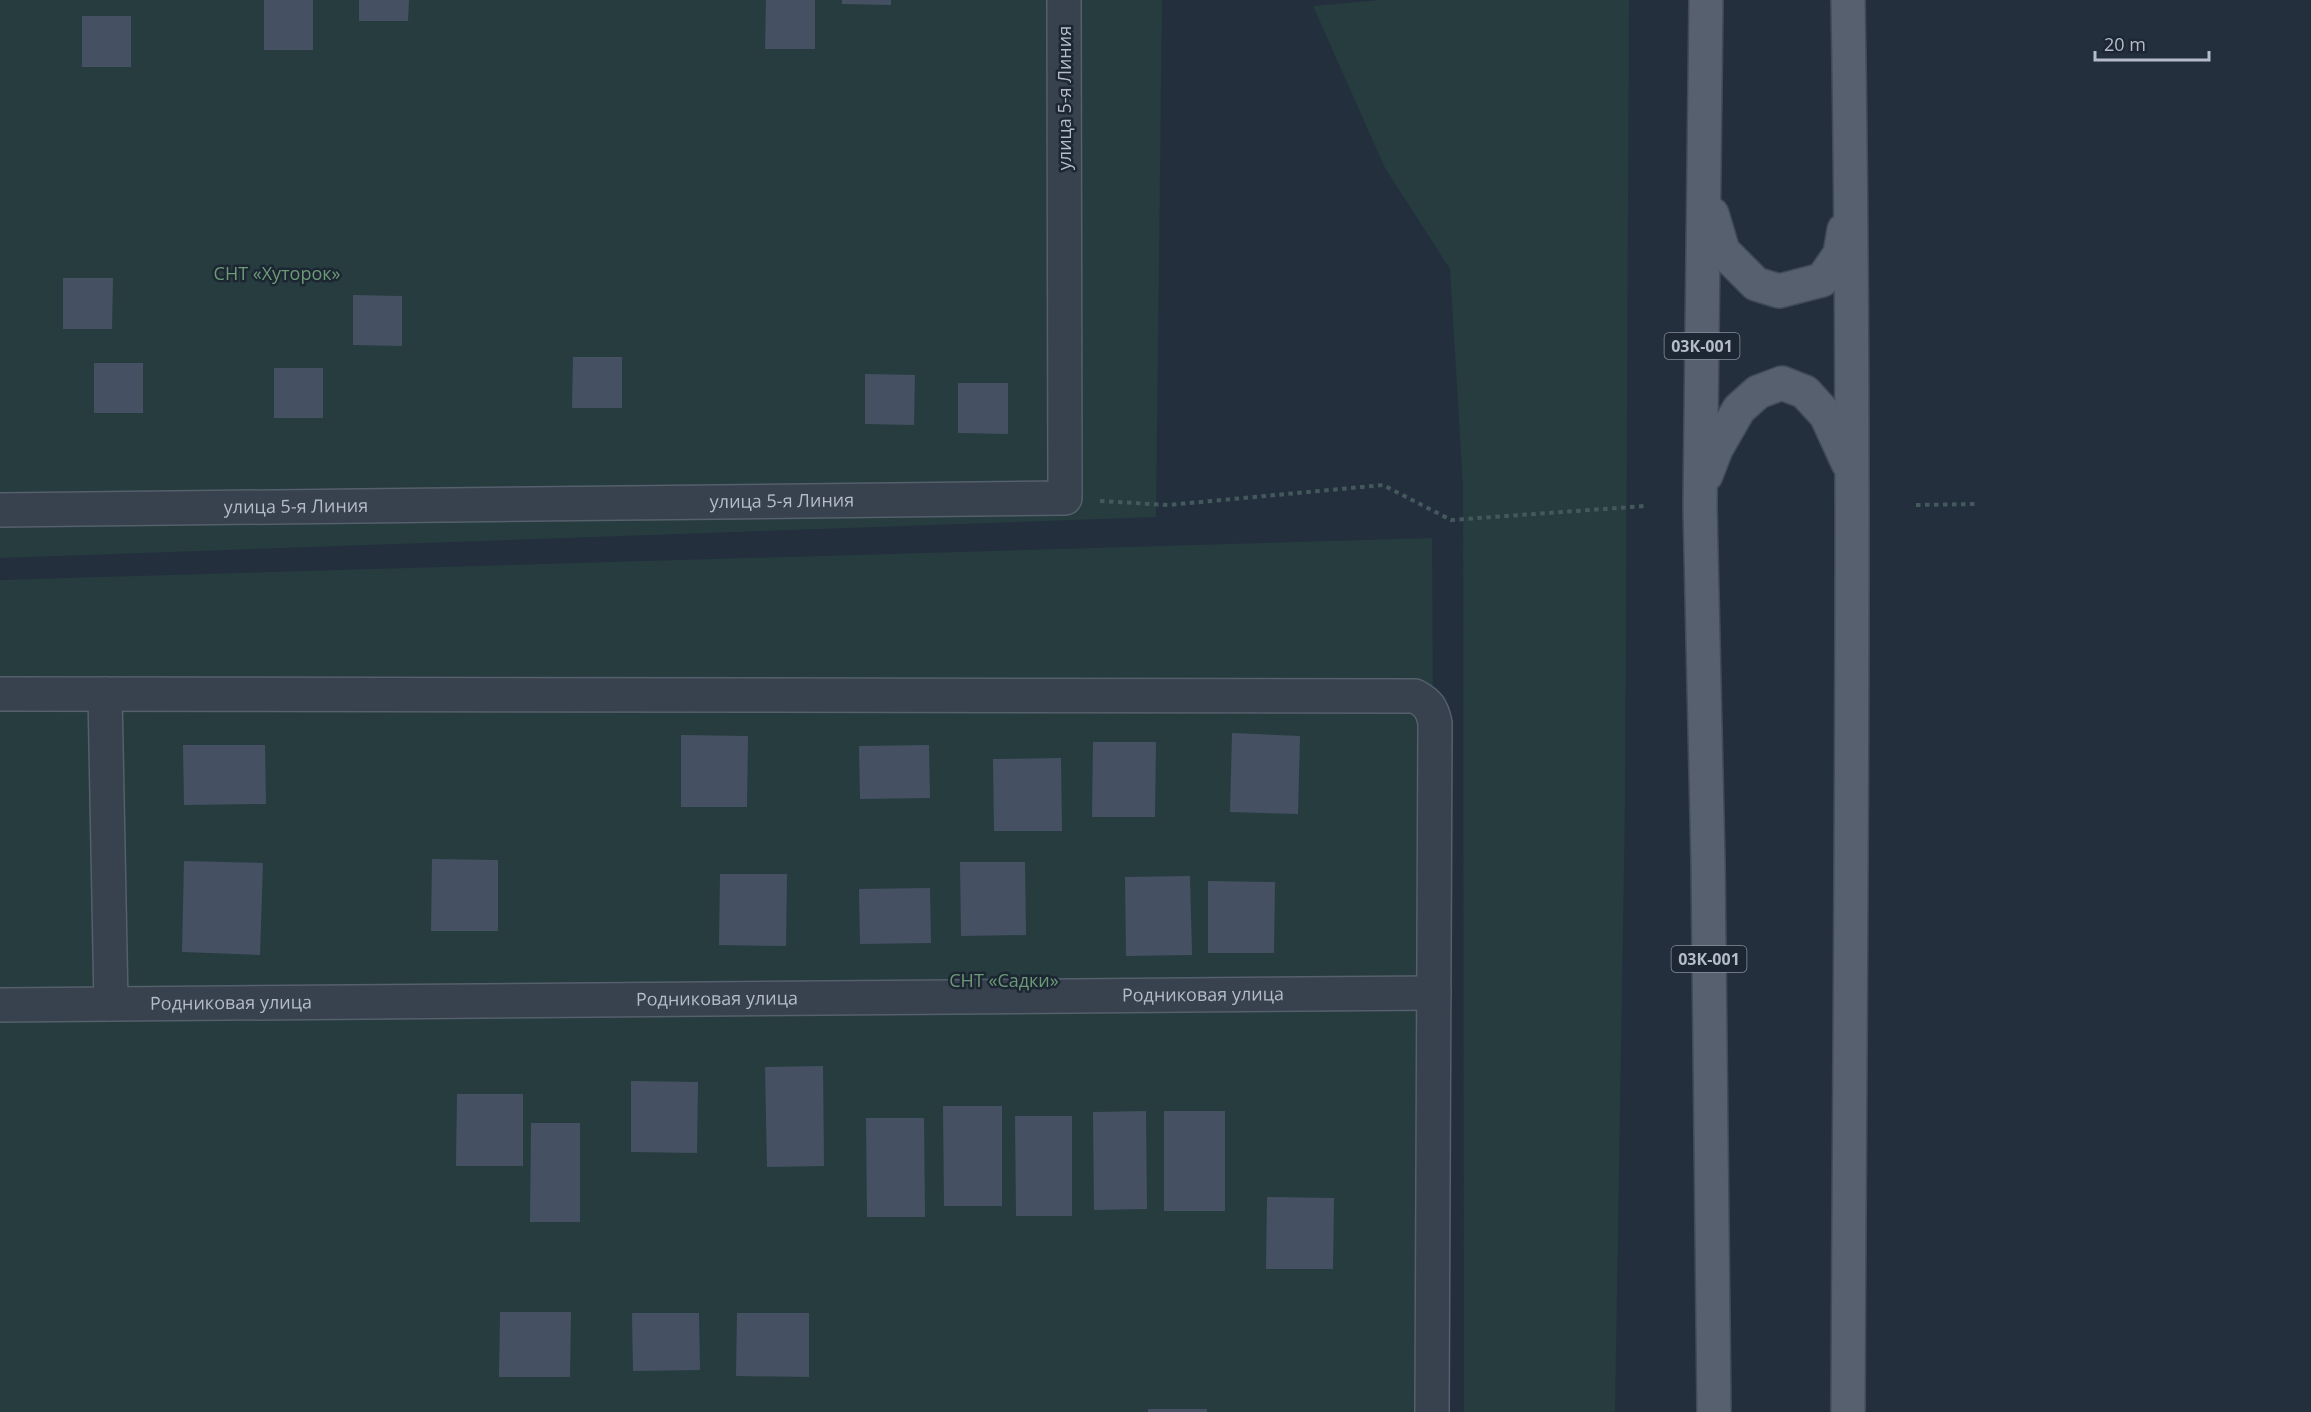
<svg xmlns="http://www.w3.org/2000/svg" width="2311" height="1412" viewBox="0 0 2311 1412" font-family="'Open Sans',sans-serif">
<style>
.green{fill:#263c3f}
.building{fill:#455162}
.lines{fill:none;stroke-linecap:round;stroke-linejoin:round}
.minor-casing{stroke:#565f6c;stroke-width:36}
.major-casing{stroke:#414a57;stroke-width:36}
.path{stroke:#44595c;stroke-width:4;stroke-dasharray:4.5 4.5;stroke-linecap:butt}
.minor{stroke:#38414e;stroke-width:33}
.major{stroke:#56606e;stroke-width:33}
.labels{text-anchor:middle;stroke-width:5;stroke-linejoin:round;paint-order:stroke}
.shield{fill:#1d2633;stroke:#878f9c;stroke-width:1.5}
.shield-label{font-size:16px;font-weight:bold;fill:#b4bcc9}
.street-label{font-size:18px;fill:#b4bcc9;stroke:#1d2633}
.park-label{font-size:18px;fill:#6b9a76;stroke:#1d2633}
</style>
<rect width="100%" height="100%" fill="#242f3e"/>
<g class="green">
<polygon points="0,0 1162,0 1156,517 0,558"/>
<polygon points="1380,0 1629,0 1625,805 1615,1412 1464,1412 1463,487 1450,269 1385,168 1313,6"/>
<polygon points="1432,538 1437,1412 0,1412 0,580"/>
</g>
<g class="building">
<rect x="264" y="0" width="49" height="50"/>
<polygon points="359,0 409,0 408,21 359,21"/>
<polygon points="766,0 815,0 815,49 765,49"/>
<polygon points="842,0 891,0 891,5 842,4"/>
<rect x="82" y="16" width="49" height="51"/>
<polygon points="63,278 113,278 112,329 63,329"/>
<polygon points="353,295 402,296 402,346 353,345"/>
<polygon points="573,357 622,357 622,408 572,408"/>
<rect x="94" y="363" width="49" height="50"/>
<rect x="274" y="368" width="49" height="50"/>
<polygon points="865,374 915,375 914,425 865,424"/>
<polygon points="958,383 1008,383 1008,434 958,433"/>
<polygon points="1232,733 1300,736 1298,814 1230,812"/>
<polygon points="681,735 748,736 747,807 681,807"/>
<polygon points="1093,742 1156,742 1155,817 1092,817"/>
<polygon points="183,745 265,745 266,804 184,805"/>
<polygon points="929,745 930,798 860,799 859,746"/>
<polygon points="1061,758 1062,831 994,831 993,759"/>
<polygon points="432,859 498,860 498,931 431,931"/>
<polygon points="184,861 263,863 260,955 182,952"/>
<polygon points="960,862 1025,862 1026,935 961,936"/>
<polygon points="720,874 787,874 786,946 719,945"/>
<polygon points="1190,876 1192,955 1126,956 1125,877"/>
<polygon points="1208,881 1275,882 1274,953 1208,953"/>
<polygon points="930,888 931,943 860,944 859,889"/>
<polygon points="823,1066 824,1166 767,1167 765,1067"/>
<polygon points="631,1081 698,1082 697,1153 631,1152"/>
<polygon points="457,1094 523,1094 523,1166 456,1166"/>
<polygon points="943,1106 1002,1106 1002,1206 944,1206"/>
<polygon points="1146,1111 1147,1209 1094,1210 1093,1112"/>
<rect x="1164" y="1111" width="61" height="100"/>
<polygon points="1015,1116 1072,1116 1072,1216 1016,1216"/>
<polygon points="866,1118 924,1118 925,1217 867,1217"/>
<polygon points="531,1123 580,1123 580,1222 530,1222"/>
<polygon points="1267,1197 1334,1198 1333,1269 1266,1269"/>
<polygon points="500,1312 571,1312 570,1377 499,1377"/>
<polygon points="632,1313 699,1313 700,1370 633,1371"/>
<polygon points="737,1313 809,1313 809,1377 736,1376"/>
<rect x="1148" y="1409" width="59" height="3"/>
</g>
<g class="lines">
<defs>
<g id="minor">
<path id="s1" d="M0,510L1065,498L1064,0"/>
<path d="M0,694L1415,696C1428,703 1432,708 1435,723L1432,1412"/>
<polyline points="105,694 111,1004"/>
<path id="s2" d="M0,1005L1434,993"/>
</g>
<g id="major">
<polyline points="1706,0 1700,506 1708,862 1714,1412"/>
<polyline points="1712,214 1723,251 1756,284 1779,291 1822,280 1840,254 1844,230"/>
<polyline points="1706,475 1716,449 1739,409 1758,392 1782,383 1805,392 1826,415 1848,463"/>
<path d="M1848,1412C1850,941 1856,471 1848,0"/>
</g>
</defs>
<use href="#minor" class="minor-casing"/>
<use href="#major" class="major-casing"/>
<g class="path">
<polyline points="1100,501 1168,505 1383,485 1451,520 1645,506"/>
<polyline points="1916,505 1976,504"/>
</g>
<use href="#minor" class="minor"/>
<use href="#major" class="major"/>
</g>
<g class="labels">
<g class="shield">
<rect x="1664.5" y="333" width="75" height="26" rx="4.5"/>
<rect x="1671.5" y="946" width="75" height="26" rx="4.5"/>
</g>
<g class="shield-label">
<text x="1702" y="352">03К-001</text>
<text x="1709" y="965">03К-001</text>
</g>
<g class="street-label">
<text transform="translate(1065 98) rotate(-90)" y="6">улица 5-я Линия</text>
<text dy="6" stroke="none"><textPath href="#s1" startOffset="782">улица 5-я Линия</textPath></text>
<text dy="6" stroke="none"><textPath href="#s1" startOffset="296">улица 5-я Линия</textPath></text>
<text dy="6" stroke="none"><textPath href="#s2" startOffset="1203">Родниковая улица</textPath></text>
<text dy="6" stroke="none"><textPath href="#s2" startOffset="717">Родниковая улица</textPath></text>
<text dy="6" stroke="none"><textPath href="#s2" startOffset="231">Родниковая улица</textPath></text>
</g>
<g class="park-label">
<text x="277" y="280">СНТ «Хуторок»</text>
<text x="1004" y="987">СНТ «Садки»</text>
</g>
</g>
<path d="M2095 51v9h114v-9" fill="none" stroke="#b4bcc9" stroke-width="3"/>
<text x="2104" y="51" font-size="18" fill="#b4bcc9" stroke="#1d2633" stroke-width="4.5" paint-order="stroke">20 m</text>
</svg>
